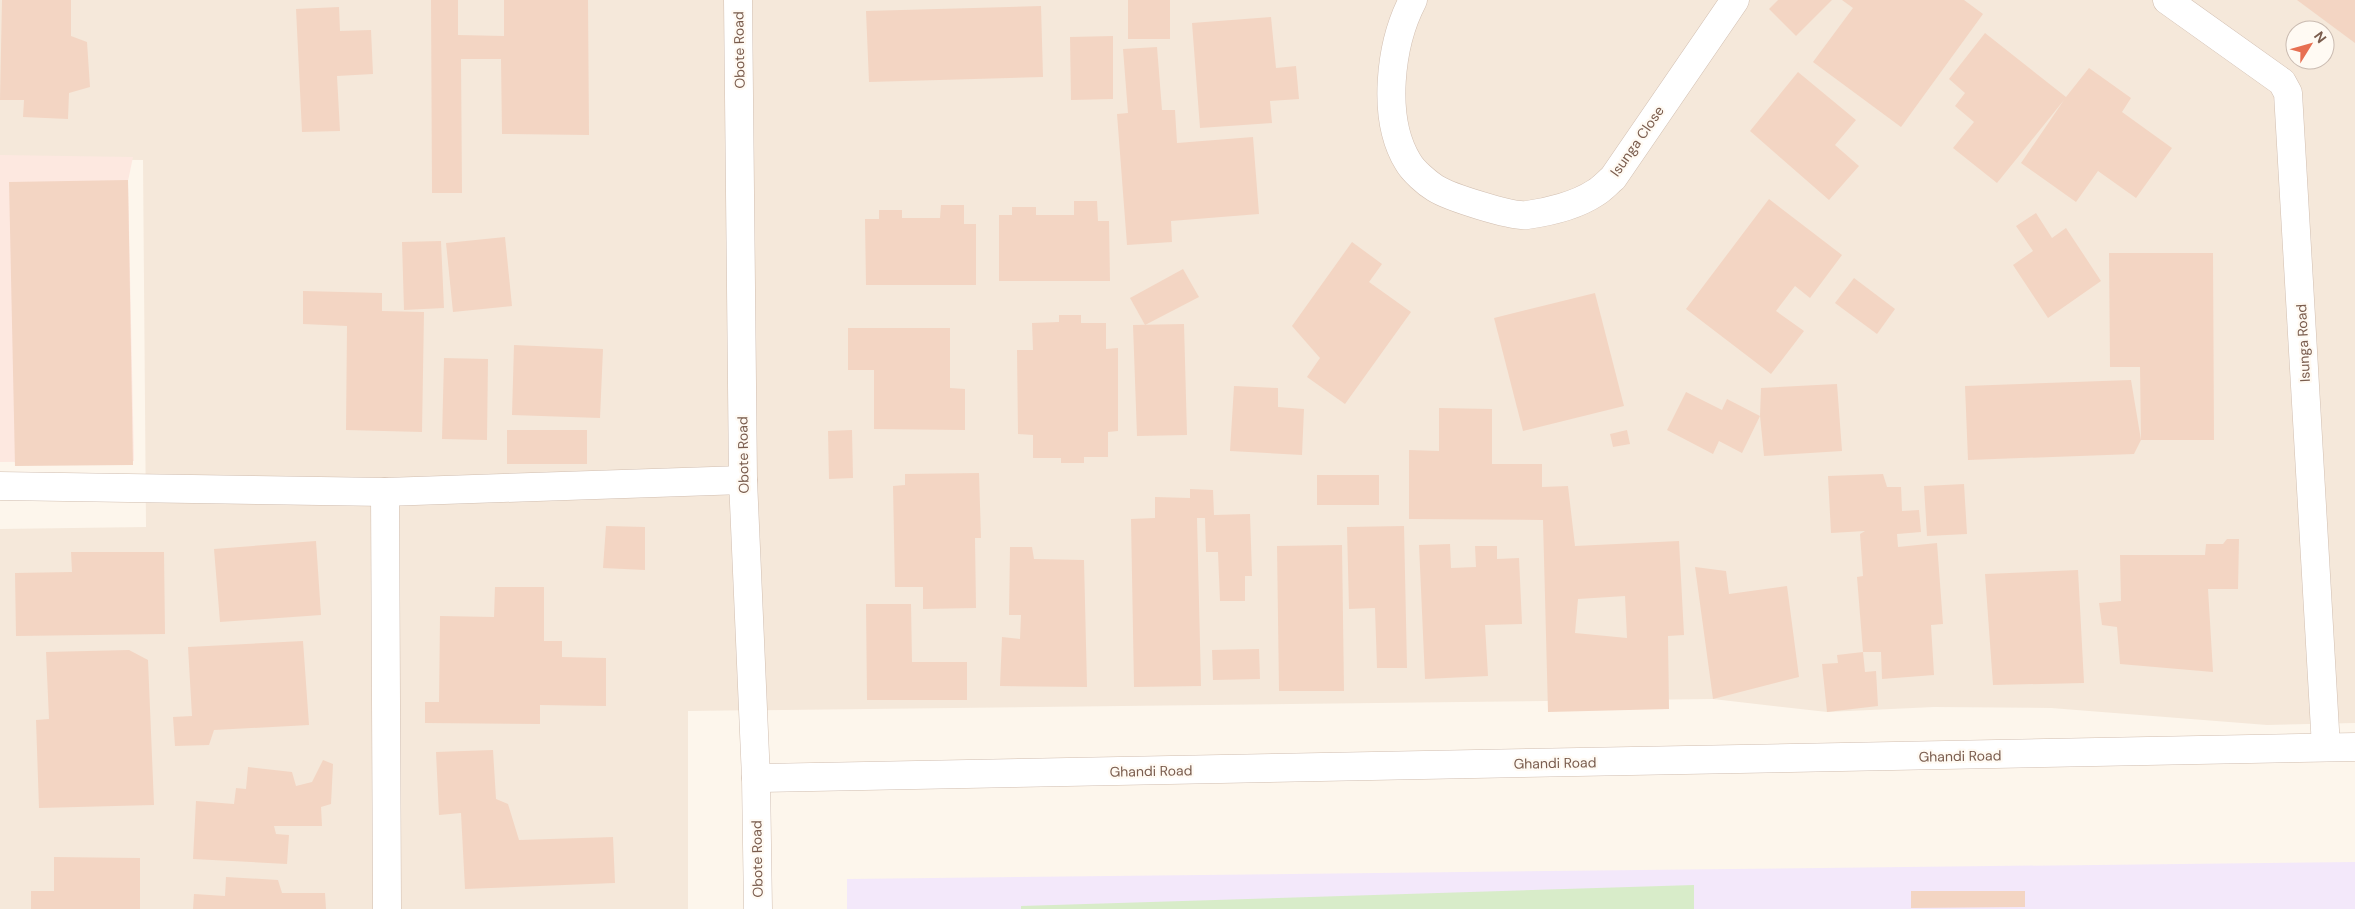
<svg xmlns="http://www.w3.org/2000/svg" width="2355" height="909" viewBox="0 0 2355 909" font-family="'DM Sans',sans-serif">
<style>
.residential{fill:#f5e8da;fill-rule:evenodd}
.commercial{fill:#fde8e0}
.education{fill:#f3e8fa}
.green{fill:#d8ecc9}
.building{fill:#f3d5c3;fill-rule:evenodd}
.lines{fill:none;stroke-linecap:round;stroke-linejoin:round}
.minor-casing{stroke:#d1beb0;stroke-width:29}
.minor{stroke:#fff;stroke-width:28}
.labels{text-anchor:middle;stroke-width:4.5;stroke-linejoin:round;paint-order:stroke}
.street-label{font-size:14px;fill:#7a5c4d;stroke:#fffaf3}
</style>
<rect width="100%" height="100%" fill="#fdf6ec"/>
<path class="residential" d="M0,0H2355V723L2267,725L2051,708L1934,707L1827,712L1713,699L688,711V909H0V529L146,527L143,160L0,159ZM2295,30H2325V60H2295Z"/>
<polygon class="commercial" points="0,155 133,157 128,181 134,461 0,462"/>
<polygon class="education" points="2355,862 2355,909 847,909 847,879"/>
<polygon class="green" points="1694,885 1694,909 1021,909 1021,906"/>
<g class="building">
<polygon points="2,0 71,0 71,36 87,42 90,87 69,93 68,119 23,117 24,100 0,100"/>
<polygon points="431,0 458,0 458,35 504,36 504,0 588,0 589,135 502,134 501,59 461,59 462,193 432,193"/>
<rect x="1128" y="0" width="42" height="39"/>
<polygon points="1778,0 1832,0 1796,36 1769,9"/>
<polygon points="1842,0 1964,0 1983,14 1901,127 1813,62 1853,8"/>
<polygon points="2297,0 2355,0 2355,43"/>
<polygon points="1041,6 1043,77 869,82 866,11"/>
<polygon points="339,7 340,31 371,30 373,74 337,76 340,131 302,132 296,9"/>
<polygon points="1271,17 1276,68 1296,66 1299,99 1270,101 1272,123 1200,128 1192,23"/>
<polygon points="1985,33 2066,97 2089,68 2131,98 2122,112 2172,148 2136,198 2098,171 2076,202 2021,163 2064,100 1997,183 1953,148 1974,122 1955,106 1965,93 1949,79"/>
<polygon points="1113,36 1113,99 1071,100 1070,37"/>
<polygon points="1157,47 1162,110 1175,110 1177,143 1253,137 1259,214 1171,221 1172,242 1127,245 1117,114 1128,113 1123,49"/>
<polygon points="1798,72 1856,120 1835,145 1859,166 1829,200 1750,131"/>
<polygon points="128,180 133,465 15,466 9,182"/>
<polygon points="1769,199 1842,255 1810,298 1795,286 1776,311 1804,331 1771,374 1686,309"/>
<polygon points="1074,201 1097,201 1098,221 1109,221 1110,281 999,281 999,215 1012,215 1012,207 1036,207 1036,215 1074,215"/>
<polygon points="941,205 964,205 964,224 976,224 976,285 866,285 865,219 879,219 879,210 902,210 902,218 940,218"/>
<polygon points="2036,213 2052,238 2066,228 2101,281 2048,318 2013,265 2033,251 2016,226"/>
<polygon points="505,237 512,306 453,312 446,243"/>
<polygon points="441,241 444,308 404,310 402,242"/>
<polygon points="1352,242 1382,264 1369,282 1411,312 1345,404 1307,377 1320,358 1292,326"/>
<polygon points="2109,253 2213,253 2214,440 2141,440 2140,367 2110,367"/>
<polygon points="1183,269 1199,297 1145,325 1130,298"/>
<polygon points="1854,278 1895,309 1877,334 1835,303"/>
<polygon points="303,291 382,293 382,311 424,312 422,432 346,430 347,326 303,324"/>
<polygon points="1595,293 1624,406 1523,431 1494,318"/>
<polygon points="1059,315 1081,315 1081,323 1106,323 1106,349 1118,348 1118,431 1108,432 1108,457 1084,457 1084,463 1061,463 1061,458 1033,458 1033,435 1018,434 1017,350 1033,350 1032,323 1059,322"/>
<polygon points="1184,324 1187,435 1137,436 1133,325"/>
<polygon points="848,328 950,328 950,388 965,389 965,430 874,429 874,370 848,370"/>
<polygon points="514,345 603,349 600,418 512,415"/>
<polygon points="444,358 488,359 487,440 442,439"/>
<polygon points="2131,380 2141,440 2134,454 1968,460 1965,386"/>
<polygon points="1837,384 1842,451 1764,456 1760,416 1761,388"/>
<polygon points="1234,386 1278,388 1278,407 1304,409 1302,455 1230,451"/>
<polygon points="1686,392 1722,410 1727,399 1760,416 1742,453 1719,441 1713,454 1667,430"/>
<path d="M1439,408L1492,409V464H1542V487L1568,486L1575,546L1679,541L1684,635L1668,636L1669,709L1548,712L1543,520L1409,519V450L1439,451ZM1625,596L1627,638L1575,633L1578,599Z"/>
<rect x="507" y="430" width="80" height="34"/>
<polygon points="852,430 853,478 829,479 828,431"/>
<polygon points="1627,430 1630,444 1613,447 1610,434"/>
<polygon points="979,473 981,538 975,538 976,608 923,609 923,587 895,587 893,486 905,485 905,474"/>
<polygon points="1883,474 1887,487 1901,487 1902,511 1919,510 1921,532 1897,534 1898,547 1937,543 1943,624 1931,625 1934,675 1882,679 1881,652 1863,652 1857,577 1863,576 1860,534 1865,531 1831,533 1828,476"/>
<rect x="1317" y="475" width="62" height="30"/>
<polygon points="1964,484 1967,534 1927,536 1924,486"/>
<polygon points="1190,489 1213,490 1214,515 1250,514 1252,576 1245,576 1245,601 1220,601 1218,552 1206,552 1205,518 1197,518 1201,686 1134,687 1131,519 1155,518 1155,497 1190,498"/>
<polygon points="606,526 645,527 645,570 603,568"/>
<polygon points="1404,526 1407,668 1377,668 1375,608 1349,609 1347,527"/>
<polygon points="2227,539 2239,539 2238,589 2208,589 2213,672 2120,664 2117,627 2102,625 2099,603 2121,601 2120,555 2205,555 2206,544 2223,544"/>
<polygon points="316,541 321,615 220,622 214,549"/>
<polygon points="1450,544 1451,568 1476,567 1475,546 1497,546 1497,559 1519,558 1522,624 1485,625 1488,676 1425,679 1419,545"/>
<polygon points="1342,545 1344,691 1279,691 1277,546"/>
<polygon points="1010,547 1032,547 1034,559 1084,560 1087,687 1000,686 1002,637 1020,639 1021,615 1009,615"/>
<polygon points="71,552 164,552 165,634 16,636 15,573 72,572"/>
<polygon points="1695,567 1726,571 1729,594 1787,586 1799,677 1713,699"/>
<polygon points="2078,570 2084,683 1993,685 1985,574"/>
<polygon points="495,587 544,587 544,641 562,641 562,657 606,658 606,706 540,705 540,724 425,723 425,702 439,702 440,616 494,617"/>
<polygon points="866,604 911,604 912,662 967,662 967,700 867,700"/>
<polygon points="303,641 309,725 214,730 209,745 175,746 173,717 192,716 188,647"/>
<polygon points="1259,649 1260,679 1213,680 1212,650"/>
<polygon points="129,650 148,660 154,805 39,808 36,720 49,719 46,652"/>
<polygon points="1863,652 1865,672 1876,671 1878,706 1827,712 1822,664 1838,663 1837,655"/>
<polygon points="493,750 496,799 508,804 519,840 613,837 615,883 465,889 461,813 439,815 436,752"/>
<polygon points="323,760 333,764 331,804 321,807 322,826 274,826 276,834 289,835 287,864 193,859 196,801 234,804 236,788 246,789 248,767 292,772 296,786 312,782"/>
<polygon points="54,857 140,858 140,909 31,909 31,891 54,891"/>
<polygon points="226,877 278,880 282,893 325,893 326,909 193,909 194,894 225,896"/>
<polygon points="1911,891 2025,891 2025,907 1911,908"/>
</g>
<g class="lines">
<defs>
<g id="minor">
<polyline points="738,0 743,480 756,778 758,909"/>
<path d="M1413,0C1390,44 1381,118 1408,162C1413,171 1427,183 1435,188C1449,197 1512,217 1527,215C1548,212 1577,205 1595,193C1602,189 1607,183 1613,178L1735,0"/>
<polyline points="2167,0 2282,82 2288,93 2326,747"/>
<polyline points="0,486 385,492 743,480"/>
<polyline points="385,492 387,909"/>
<polyline points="756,778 2355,747"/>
</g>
</defs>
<use href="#minor" class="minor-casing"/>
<use href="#minor" class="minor"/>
</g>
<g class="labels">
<g class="street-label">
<text transform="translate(739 50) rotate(-91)" y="5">Obote Road</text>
<text transform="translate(1637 141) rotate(-55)" y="5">Isunga Close</text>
<text transform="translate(2303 343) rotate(-93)" y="5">Isunga Road</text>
<text transform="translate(743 455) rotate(-91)" y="5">Obote Road</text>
<text transform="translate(1960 756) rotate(-1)" y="5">Ghandi Road</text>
<text transform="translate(1555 763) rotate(-1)" y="5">Ghandi Road</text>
<text transform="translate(1151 771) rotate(-1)" y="5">Ghandi Road</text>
<text transform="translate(757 859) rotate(-91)" y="5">Obote Road</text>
</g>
</g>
<g transform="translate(2310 45) rotate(53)"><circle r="24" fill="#fffaf3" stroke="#cabbb1"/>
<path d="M0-4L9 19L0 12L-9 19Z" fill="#e76f51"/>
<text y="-8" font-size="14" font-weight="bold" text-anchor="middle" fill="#7a5c4d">N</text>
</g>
</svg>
